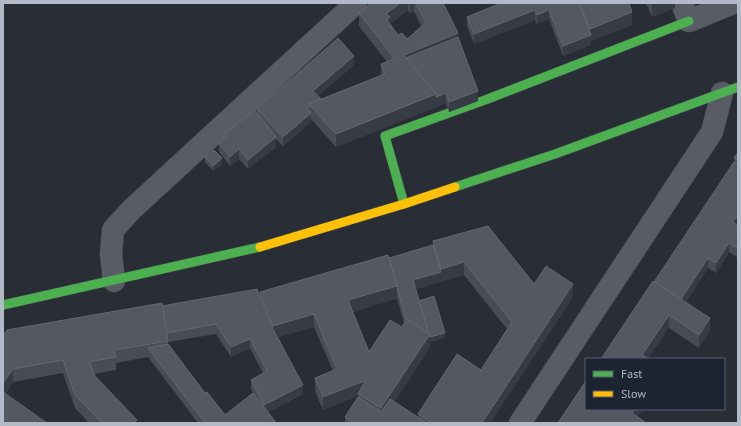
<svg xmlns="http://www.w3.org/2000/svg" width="741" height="426" viewBox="0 0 741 426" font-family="'PT Sans',sans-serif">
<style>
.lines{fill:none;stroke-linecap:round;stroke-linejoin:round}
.street-casing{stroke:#45484f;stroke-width:23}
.fast-casing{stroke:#45484f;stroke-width:10}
.slow-casing{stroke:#45484f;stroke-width:10}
.street{stroke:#595c64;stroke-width:22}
.fast{stroke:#4caf50;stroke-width:9}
.slow{stroke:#ffc107;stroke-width:9}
.wall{fill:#484c55;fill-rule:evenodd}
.shaded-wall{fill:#373b43}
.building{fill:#535861;stroke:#626771}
</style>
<rect width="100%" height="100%" fill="#292d36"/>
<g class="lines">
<defs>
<g id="street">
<polyline points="682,3 689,21 733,3"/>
<polyline points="114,281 111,254 113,230 131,210 356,3"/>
<polyline points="520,423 712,132 722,93"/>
</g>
<g id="fast">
<polyline points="455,187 555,154 738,87"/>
<polyline points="404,204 385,136 485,100 689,21"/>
<polyline points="3,305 260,247"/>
</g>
<polyline id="slow" points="260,247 404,204 455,187"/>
</defs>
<use href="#street" class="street-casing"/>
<use href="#fast" class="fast-casing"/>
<use href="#slow" class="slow-casing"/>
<use href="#street" class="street"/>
<use href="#fast" class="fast"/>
<use href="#slow" class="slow"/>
</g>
<g class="wall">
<path d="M371,3H443L458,37L478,101L449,112L446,103L336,147L311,119V122L283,146L276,139V147L248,169L239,159L230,166L219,152V143L226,137V133L257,113V109L354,65L318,96L321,99L381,75V64L387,62L359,26V13ZM408,10L410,14L414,11L421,26L407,39L398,35L390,24Z"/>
<polygon points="501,3 629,3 632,25 591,41 591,45 563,56 549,19 537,24 535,20 474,44 467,26 467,17"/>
<polygon points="646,3 675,3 675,8 652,17"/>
<polygon points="738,152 738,258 729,252 716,273 708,268 686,302 710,331 699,348 669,328 601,359 654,282 734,162 734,158"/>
<polygon points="205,157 222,164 213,171 205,162"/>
<path d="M433,241L534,284L573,297L490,423H345V417L358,397V396L323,410L315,391V378L333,371L314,327L278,337L303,394L268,412L275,423H198L148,357L116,363V370L94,374L95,376L137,423H89L75,408L63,373L13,382L5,394L3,423V335L162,306L260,296V292L389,258L433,245ZM464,275L507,329L481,370L418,414V417L394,402L430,347V342L445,338L419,301L416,289ZM397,298L404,323L402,327L369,352L353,312ZM216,334L231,357L250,348L263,373L251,380V389L253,393L225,415L205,393L168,344V342Z"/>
</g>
<g class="shaded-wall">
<polygon points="400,3 408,3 408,10 390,24 387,32 386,14"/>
<polygon points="410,3 414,3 414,11 410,14"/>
<polygon points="654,3 675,3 675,8 652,17 652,4"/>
<polygon points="535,10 535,20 474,44 474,34"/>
<polygon points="549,10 549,19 537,24 537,15"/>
<polygon points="632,12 632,25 591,41 591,45 563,56 563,46 590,35 590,29"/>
<polygon points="458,33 458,46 410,66 404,55"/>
<polygon points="354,56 354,65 313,100 313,91"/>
<polygon points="478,91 478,101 449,112 449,102"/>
<polygon points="446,93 446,103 336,147 336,134 436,94"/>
<polygon points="307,108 309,108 309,114 311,113 311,122 283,146 283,137"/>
<polygon points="276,137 276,147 248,169 248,160"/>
<polygon points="239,149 239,159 230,166 230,157"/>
<polygon points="222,158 222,164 213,171 213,166"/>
<polygon points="738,215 738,224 733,232 733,222"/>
<polygon points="729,243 729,252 716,273 716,263"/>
<polygon points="708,258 708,268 680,311 680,302"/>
<polygon points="464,262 464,275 413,290 413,280 441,272 441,269"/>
<polygon points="573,284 573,297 490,423 482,423"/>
<polygon points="397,286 397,299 348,313 348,300"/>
<polygon points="314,314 314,327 273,339 273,326"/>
<polygon points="669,315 669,328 648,359 642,355"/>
<polygon points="710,318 710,331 699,348 699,335"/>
<polygon points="445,333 445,338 430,342 430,347 381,421 381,408 430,334"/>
<polygon points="250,339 250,348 231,357 231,347"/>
<polygon points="13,369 13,382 3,396 3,383"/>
<polygon points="364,381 364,393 358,394 358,396 323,410 323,397"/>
<polygon points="303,385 303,394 264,414 264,405"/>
<polygon points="634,409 643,409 634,423 632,413"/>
</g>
<g class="building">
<polygon points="371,3 400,3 386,14 390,17 387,20 398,35 402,33 407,39 426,23 416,3 443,3 458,33 404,55 436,94 336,134 309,104 385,74 381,64 395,59 359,13"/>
<polygon points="501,3 579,3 591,35 563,46 549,10 537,15 535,10 474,34 467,17"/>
<polygon points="580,3 629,3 632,12 590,29"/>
<polygon points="458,37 478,91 449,102 446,93 436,97 436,94 406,58"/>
<polygon points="338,38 354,56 313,91 321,99 309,104 309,108 307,108 311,113 283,137 257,109"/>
<polygon points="255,110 276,137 248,160 239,149 230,157 219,143 228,135 226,133"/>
<polygon points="214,150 222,158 213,166 205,157"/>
<polygon points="738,152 738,161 734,158"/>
<polygon points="734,162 738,164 738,215 733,222 738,226 738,248 729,243 716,263 708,258 681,299 654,282"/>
<polygon points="488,226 534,284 546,266 573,284 482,423 431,423 431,422 418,414 457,354 481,370 512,322 464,262 441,269 433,241"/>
<polygon points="433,245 441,272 413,280 429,333 407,319 406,320 389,258"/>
<polygon points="388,255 397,286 348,300 369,352 390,320 402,327 407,319 430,334 381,408 358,394 365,382 364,381 323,397 315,378 337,369 314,314 273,326 260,292"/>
<polygon points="653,281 710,318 699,335 669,315 642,355 649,359 601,359"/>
<polygon points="257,289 273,329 303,385 264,405 251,380 267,371 250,339 231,347 216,324 167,333 162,306"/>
<polygon points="434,296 445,333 430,337 430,334 429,334 419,301"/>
<polygon points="162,303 168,341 114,350 116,357 89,362 95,376 137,420 134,423 102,423 75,395 63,360 13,369 3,383 3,335 7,330"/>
<polygon points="168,344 205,393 207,392 225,415 253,393 275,421 273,423 205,423 148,348"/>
<polygon points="586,381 586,409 634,409 632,413 645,422 645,423 558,423"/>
<polygon points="3,392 47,423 3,423"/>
<polygon points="358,397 381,412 390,399 427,423 354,423 345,417"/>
</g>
<rect width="741" height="426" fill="none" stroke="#b2b9c7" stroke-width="8"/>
<rect x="585" y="358" width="140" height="52" fill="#1c2331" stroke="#585f6d"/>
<rect x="593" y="371" width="20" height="6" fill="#4caf50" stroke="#585f6d"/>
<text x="621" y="378" font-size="12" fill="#b2b9c7">Fast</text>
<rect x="593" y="391" width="20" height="6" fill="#ffc107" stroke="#585f6d"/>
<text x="621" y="398" font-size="12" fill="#b2b9c7">Slow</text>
</svg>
